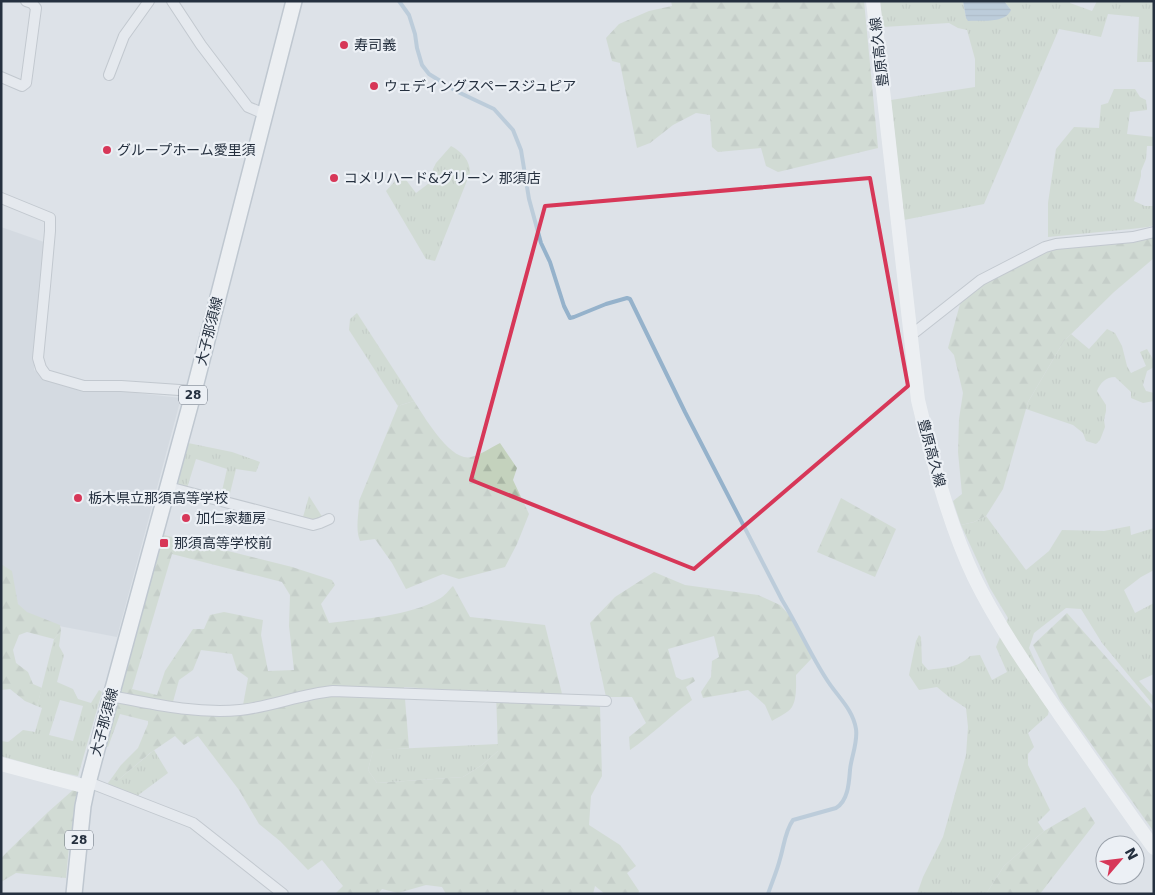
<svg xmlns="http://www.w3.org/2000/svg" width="1155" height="895" viewBox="0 0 1155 895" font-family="'DejaVu Sans','Noto Sans JP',sans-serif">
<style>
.built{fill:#cad1da}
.grass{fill:url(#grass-tufts);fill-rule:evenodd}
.forest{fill:url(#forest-firs);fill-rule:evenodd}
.water{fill:url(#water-rules)}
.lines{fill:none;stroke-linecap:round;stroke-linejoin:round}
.stream{stroke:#95b2cb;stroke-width:4}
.street-casing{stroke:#a2a9b2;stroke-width:12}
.primary-casing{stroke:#9ba7b4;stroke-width:18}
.street{stroke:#f0f2f6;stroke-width:10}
.secondary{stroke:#fff;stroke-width:14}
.primary{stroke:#fff;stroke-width:15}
.marked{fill:none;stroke:#d73758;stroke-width:4;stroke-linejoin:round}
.poi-dot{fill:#d73758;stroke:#ecf0f5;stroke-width:2}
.labels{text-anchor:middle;stroke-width:4.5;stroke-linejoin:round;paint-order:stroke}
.shield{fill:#ecf0f5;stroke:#616a76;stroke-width:1}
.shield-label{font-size:12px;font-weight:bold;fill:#25303f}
.poi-label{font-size:14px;fill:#25303f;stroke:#ecf0f5;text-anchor:start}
.street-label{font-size:14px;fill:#25303f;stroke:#ecf0f5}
</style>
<defs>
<pattern id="grass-tufts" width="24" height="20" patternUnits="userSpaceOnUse" patternTransform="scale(1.25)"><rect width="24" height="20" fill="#c4d2bd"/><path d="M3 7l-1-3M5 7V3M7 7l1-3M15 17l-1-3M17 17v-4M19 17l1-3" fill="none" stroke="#a8b5a4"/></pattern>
<pattern id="forest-firs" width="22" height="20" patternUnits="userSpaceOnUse" patternTransform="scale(1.25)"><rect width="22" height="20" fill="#c4d2bd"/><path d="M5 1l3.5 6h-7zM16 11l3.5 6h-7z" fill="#a8b5a4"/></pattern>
<pattern id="water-rules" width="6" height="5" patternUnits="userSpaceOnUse" patternTransform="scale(1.25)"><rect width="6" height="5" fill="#95b2cb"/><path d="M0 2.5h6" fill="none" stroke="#7991a6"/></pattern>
</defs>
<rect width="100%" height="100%" fill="#dde2e8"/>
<polygon class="built" points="1,227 44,242 35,340 34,370 44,378 83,392 119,391 181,398 117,637 1,615"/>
<g class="grass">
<polygon points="880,1 963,1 966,18 1011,10 1004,1 1070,1 1070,3 1092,11 1097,1 1154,1 1154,62 1137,62 1139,17 1108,14 1101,37 1059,29 984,204 904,220 891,100 975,87 975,59 967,30 958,28 949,23 883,27"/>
<polygon points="1114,89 1135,89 1140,97 1146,100 1147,110 1130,112 1127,134 1154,137 1154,146 1147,146 1146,159 1141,171 1141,176 1134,201 1145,206 1154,206 1154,225 1148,227 1131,229 1048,237 1048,203 1056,149 1074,127 1099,128 1101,105 1108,103"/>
<path d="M451,146C462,152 470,160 470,173L435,261L426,259L386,191L395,181L406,180L416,193L432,181L433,169L436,163Z"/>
<polygon points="357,313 414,401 398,406 349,330 350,319"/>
<path d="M1107,329L1115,333L1122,346L1127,366L1131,373L1146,366L1140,352L1147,349L1154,361V367L1147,371L1143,385L1146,391L1154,393V401L1143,403L1131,398V392L1115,377C1106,377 1100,383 1097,391L1106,405V411L1104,420L1105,427L1100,440L1096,444L1086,441L1083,433L1073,425L1026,409L1028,402L1064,341L1071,334L1089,349Z"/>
<polygon points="188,443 232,452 260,462 256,472 236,469 230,493 222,491 227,469 196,459 187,488 176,484"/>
<polygon points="309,496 323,518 313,521 303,517"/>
<path d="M986,516L1026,570L1049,551L1062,530L1104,531L1130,526L1131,535L1154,528V570L1141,577L1124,590L1135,613L1154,603V674L1139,681L1154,697V706L1102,643L1081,609L1066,608L1034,633L1029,648L1051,697L1048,715L1028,733L1034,747L1028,754V765L1050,810L1038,822L1044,831L1004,866L986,894H917L923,877L943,837L966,755L968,727L966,708L949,697L937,687L919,690L909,675L916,641L919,635L921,637L922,663L928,670C945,667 957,669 970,656L980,655L992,680L1007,672L996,647L1008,618L990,588L961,525L974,522Z"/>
<path d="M61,631L59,646L64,655L57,682L73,689L78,699L91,703L99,690L102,692L78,776L54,771L1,756V741L8,742L23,730L35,732L42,708L37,706L54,639ZM60,700L83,706L73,741L49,735Z"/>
<polygon points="498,744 498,751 482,765 463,777 377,783 368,770 373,750"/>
<polygon points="154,750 168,773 137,796 109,786 108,783 111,779 117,781"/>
</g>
<g class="forest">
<polygon points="671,1 864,1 878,148 778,172 766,166 761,148 718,152 712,147 710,115 696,113 673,125 650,143 637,148 620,63 612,61 606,38 619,24 649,11 672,6"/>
<polygon points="1154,234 1154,258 1114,292 1064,341 1028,402 1003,489 986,516 974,522 961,525 953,501 962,494 958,452 959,419 963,393 954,355 948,348 960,304 984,283 1046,250"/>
<path d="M414,401C424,416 450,462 471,457C478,456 492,447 500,443L517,468L513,480L529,514L517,544L505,567L459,579L443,574L406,589L392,563L375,539L360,541C355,529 359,514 359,501L398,406Z"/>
<polygon points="841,498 896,529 875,577 817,552"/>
<path d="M164,535L292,567L332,580L335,585L321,604L329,623C362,619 410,616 439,599C445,596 449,590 453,586L470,617L545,625L564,702L600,706L602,776L591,796L589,825L620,845L636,866L627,873L639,891L638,894H605L595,886L593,894H446L442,887L426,885L398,893L382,889L378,894H335L343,886L322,860L308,870L280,841L259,824L239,790L198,736L184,745L175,736L150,753L117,781L111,779L121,765L138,748L148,724V721L120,714L108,747L105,746L115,706ZM172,554L282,582L290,595L289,626L294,670L268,671L261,635L263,620L224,612L210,615L204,629H193L165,671L157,695L132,689ZM201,650L232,654L237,670L248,678L243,705L207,714L171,709L179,680L193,670ZM404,687L496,693L498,751L482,765L463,777L377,783L368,770L373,751L409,748Z"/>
<polygon points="1,564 12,571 18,604 27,612 60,625 61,631 54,639 27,632 19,635 13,650 16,663 28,672 33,684 42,688 37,706 25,701 10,689 1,690"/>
<path d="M654,572L685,585L758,595L780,605L792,618L812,658L796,675C796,685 797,698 792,707C788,713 778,717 772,721L765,705L748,690L703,698L701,692L711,677L712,661L719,657L714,636L668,649L676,677L682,680L693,677L695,681L686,687L692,700C670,716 652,735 630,750L629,737L646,723L632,697H606L590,623L615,597Z"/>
<polygon points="1067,613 1154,711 1154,832 1060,700 1033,645"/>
<polygon points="73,790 79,792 69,847 66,878 16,873 1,882 1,858 47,813"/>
<path d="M1085,807L1095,823C1077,847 1058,870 1040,894H986L1004,866L1044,831Z"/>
</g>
<path class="water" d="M963,1H1004L1011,10C1005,24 981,20 968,21L966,18Z"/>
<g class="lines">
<path class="stream" d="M399,1L409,15L415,34L417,48L422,65L429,74L458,92L494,109L513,130L521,150L529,199L541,243L550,262L564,306L570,318L574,317L606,304L627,298L630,299L685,412L782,600C798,626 810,654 827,680C837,696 853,709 856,729C858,743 851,757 850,770C849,783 848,801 836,808L793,820C785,831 784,846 780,859C777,871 772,882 768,894"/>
<defs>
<g id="street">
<polyline points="172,1 201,45 248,107 265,114"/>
<polyline points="109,75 124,36 149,1"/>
<polyline points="1,77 22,86 26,83 36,8 32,3 26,1"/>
<polyline points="1,198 50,218 50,231 45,286 38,358 41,368 46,375 84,386 121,386 194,391"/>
<polyline points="910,336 981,280 1045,247 1056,244 1133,237 1154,232"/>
<polyline points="168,487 313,525 320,523 329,519"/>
<path d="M111,696C153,704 196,714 240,710C271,707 301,694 333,691L606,701"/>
<polyline points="88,782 193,823 283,894"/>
</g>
<polyline id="primary" points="74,894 83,806 87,787 111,696 194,391 294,1"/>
</defs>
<use href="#street" class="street-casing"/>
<use href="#primary" class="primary-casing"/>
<use href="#street" class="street"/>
<g class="secondary">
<path d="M873,1L918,400C932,458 948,522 974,577C998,626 1029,670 1060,715C1091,759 1122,804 1154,848"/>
<polyline points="1,764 87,787"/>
</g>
<use href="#primary" class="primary"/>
</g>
<path d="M0 0H1155V895H0ZM870,178L908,386L694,569L471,480L545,206Z" fill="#dde2e8" fill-opacity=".55" fill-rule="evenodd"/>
<path class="marked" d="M870,178L908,386L694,569L471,480L545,206Z"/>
<g class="poi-dot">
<circle cx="344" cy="45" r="5"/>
<circle cx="374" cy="86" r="5"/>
<circle cx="107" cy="150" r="5"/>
<circle cx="334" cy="178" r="5"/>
<circle cx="78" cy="498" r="5"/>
<circle cx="186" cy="518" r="5"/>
<rect x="159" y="538" width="10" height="10" rx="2.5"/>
</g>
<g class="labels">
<g class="shield">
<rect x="179" y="385.5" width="28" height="19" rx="4"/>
<rect x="65" y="830.5" width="28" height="19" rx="4"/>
</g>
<g class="shield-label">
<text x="193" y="399">28</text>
<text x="79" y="844">28</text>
</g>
<g class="poi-label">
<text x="354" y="50">寿司義</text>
<text x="384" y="91">ウェディングスペースジュピア</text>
<text x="117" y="155">グループホーム愛里須</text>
<text x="344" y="183">コメリハード&amp;グリーン 那須店</text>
<text x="88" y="503">栃木県立那須高等学校</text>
<text x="196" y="523">加仁家麺房</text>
<text x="174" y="548">那須高等学校前</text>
</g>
<g class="street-label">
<text transform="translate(879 52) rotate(-97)" y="5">豊原高久線</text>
<text transform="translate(209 331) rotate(-76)" y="5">大子那須線</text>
<text transform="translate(932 453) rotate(75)" y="5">豊原高久線</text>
<text transform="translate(104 722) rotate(-75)" y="5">大子那須線</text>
</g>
</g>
<rect width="1155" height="895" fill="none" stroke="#25303f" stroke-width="5"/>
<g transform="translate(1120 860) rotate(62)"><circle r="24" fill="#ecf0f5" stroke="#9ca3ac"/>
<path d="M0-4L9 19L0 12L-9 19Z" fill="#d73758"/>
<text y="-8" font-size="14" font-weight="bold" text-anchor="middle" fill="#25303f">N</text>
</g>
</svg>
